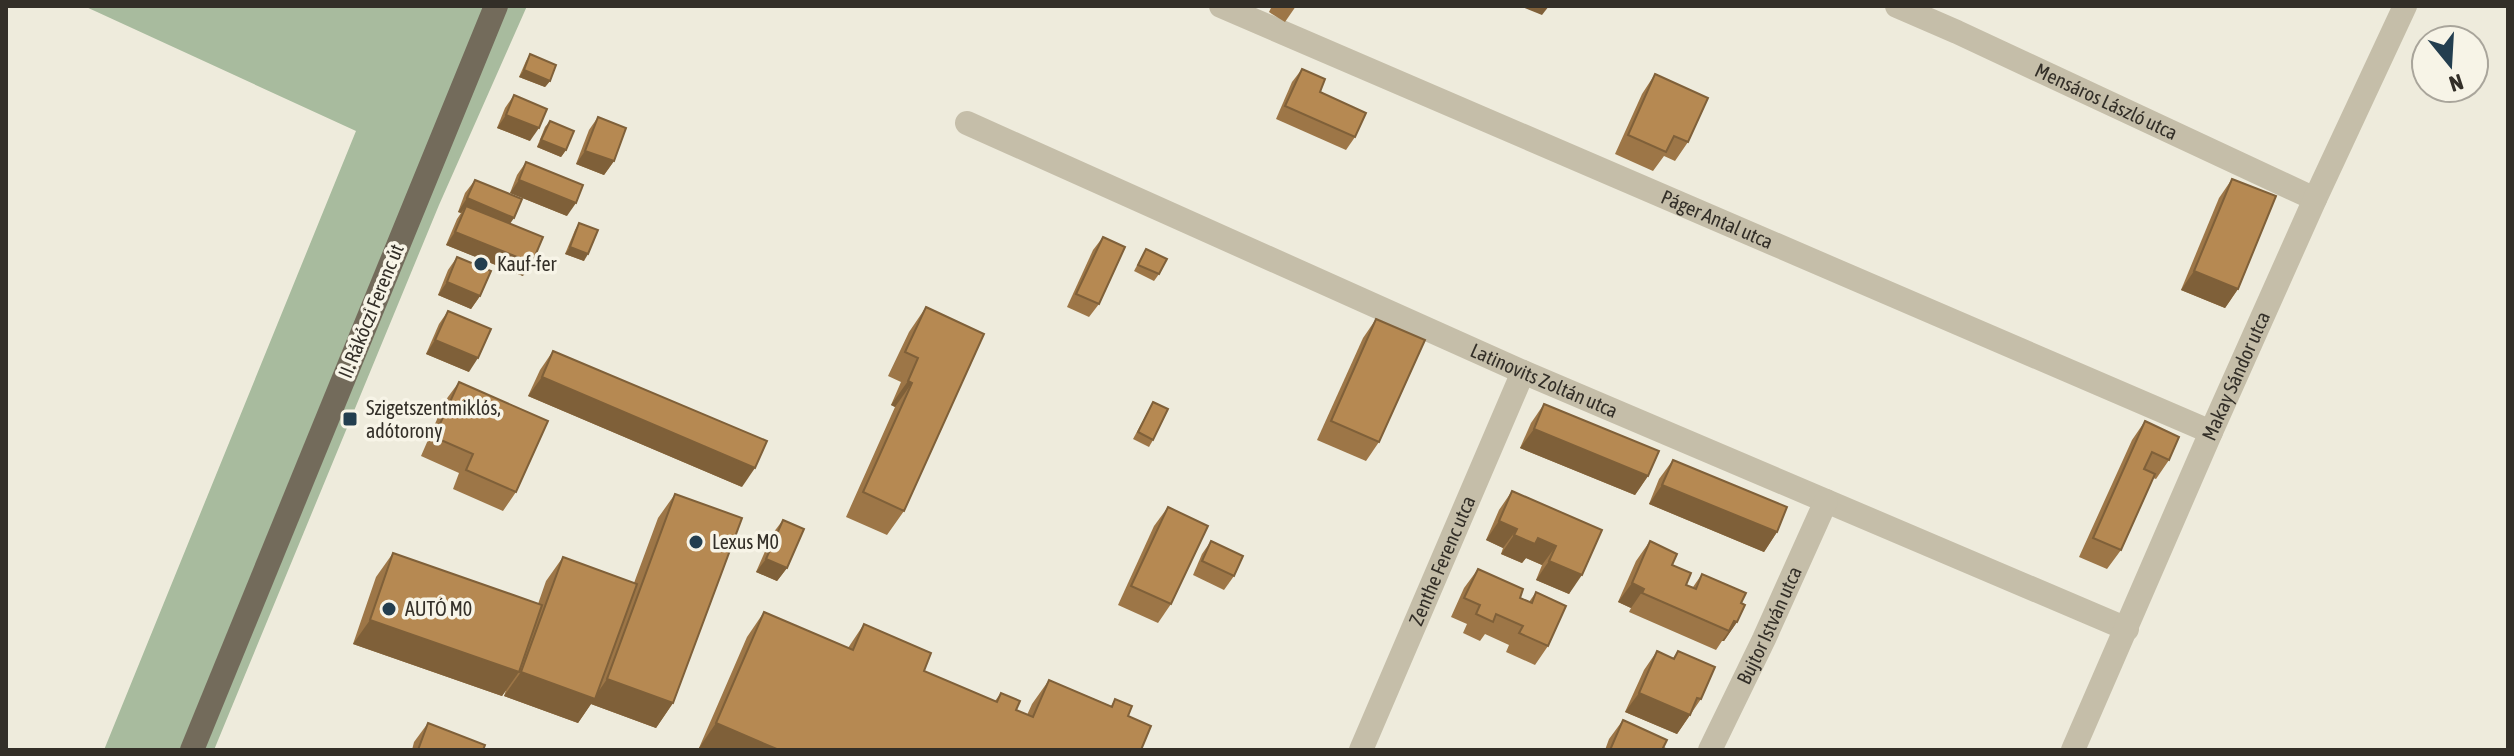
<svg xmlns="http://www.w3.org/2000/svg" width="2514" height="756" viewBox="0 0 2514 756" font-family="'Asap Condensed',sans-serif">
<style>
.green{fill:#a8bb9e}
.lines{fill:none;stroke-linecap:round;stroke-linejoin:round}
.minor{stroke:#c5bea9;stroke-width:24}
.major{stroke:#736b5b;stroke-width:24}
.wall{fill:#9d7647}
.shaded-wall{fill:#7f6039}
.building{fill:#b68952;stroke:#7f6039;stroke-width:2}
.poi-dot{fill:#233e4f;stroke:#f7f4e7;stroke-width:3}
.labels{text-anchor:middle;stroke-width:7;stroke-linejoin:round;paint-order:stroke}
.street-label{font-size:20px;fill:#332f28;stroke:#f7f4e7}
.poi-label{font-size:20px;fill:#332f28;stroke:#f7f4e7;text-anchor:start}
</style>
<rect width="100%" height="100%" fill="#eeebdc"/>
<polygon class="green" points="84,6 527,6 439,205 214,750 104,750 356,131"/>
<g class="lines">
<g class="minor">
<path id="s1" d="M1221,6L2211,432"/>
<path id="s2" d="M1897,6L1957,32L2315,199"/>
<path id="s3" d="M967,123L1523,372L2127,629"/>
<path id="s4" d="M1361,750L1523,372"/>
<path id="s5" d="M1710,750L1764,639L1826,501"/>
<path id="s6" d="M2073,750L2211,432L2315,199L2405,6"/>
</g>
<polyline class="major" points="192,750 496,6"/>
</g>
<g class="wall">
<polygon points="1272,6 1296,6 1285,22 1269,12"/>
<polygon points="530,54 550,81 545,87 519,77 526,61"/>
<polygon points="1302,69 1355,137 1346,150 1276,119 1292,82"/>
<polygon points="1655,74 1688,142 1675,161 1664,156 1653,171 1615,154 1642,94"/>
<polygon points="514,95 530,141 497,128 505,108"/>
<polygon points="598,117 614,161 604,175 576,164 589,130"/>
<polygon points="550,121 566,150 561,157 537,147 545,127"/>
<polygon points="526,162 567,216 510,193 517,175"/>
<polygon points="2232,179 2238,289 2225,308 2181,290 2219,198"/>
<polygon points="475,180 510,224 523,276 446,245 457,219 461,213 458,212 465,193"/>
<polygon points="579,223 584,261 565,254 575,230"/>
<polygon points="1103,237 1099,304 1089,317 1067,307 1093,250"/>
<polygon points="1146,249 1159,274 1154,281 1134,271"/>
<polygon points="457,257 480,296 471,309 438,295 448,270"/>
<polygon points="926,307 904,511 887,535 846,517 895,407 891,405 901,382 888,376 909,332"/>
<polygon points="448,311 469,372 426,354 439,324"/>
<polygon points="1376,319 1379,442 1366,461 1317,440 1363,338"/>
<polygon points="553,351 742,487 528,396 540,370"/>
<polygon points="459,382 516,492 503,511 453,489 459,473 421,456 445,401"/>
<polygon points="1153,402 1153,440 1149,447 1133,439"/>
<polygon points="1544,404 1648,476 1635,495 1520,448 1531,423"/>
<polygon points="2145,421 2169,460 2156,479 2153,478 2121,550 2107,569 2079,557 2132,440"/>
<polygon points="1673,460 1777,532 1764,552 1649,504 1659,479"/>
<polygon points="1512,491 1602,530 1569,594 1536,580 1542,565 1526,558 1522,563 1501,554 1503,548 1486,540 1499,510"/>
<polygon points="675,494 673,703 656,728 591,704 578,723 504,696 506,690 502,696 353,644 376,577 393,553 538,604 546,581 563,557 634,583 658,518"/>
<polygon points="1168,507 1171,604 1158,623 1118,605 1154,526"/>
<polygon points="783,520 787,568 777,581 756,572 773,533"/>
<polygon points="1211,541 1234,576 1224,590 1193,575 1202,554"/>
<polygon points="1650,541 1672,565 1686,585 1693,587 1702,574 1741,603 1737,622 1724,641 1722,641 1716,650 1629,612 1631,608 1618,602 1636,561"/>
<polygon points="1478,569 1520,598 1529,602 1536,592 1548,646 1535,665 1506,652 1509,645 1485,634 1480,641 1463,633 1467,624 1451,617 1464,588"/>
<polygon points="764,612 848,648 864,624 924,671 995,701 1001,693 1016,710 1027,715 1032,704 1049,680 1111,706 1115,699 1128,716 1141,750 705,750 699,748 747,637"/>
<polygon points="1657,651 1673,658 1678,651 1701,699 1677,734 1625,712 1644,670"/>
<polygon points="1623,720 1663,748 1668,750 1605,750 1609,739"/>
<polygon points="428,723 483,750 412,750 414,742"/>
</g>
<g class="shaded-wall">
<polygon points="1520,6 1549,6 1542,15"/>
<polygon points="524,70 550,81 545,87 519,77"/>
<polygon points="506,115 539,128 530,141 497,128"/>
<polygon points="541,140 566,150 561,157 537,147"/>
<polygon points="585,151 614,161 604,175 576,164"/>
<polygon points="519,180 576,203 567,216 510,193"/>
<polygon points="467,198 514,218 505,231 466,206 461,213 458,212"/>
<polygon points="455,232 532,263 523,276 446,245"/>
<polygon points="570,247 588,254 584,261 565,254"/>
<polygon points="2194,271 2238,289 2225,308 2181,290"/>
<polygon points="447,282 480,296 471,309 438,295"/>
<polygon points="435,340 478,358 469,372 426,354"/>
<polygon points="542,377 755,468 742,487 528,396"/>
<polygon points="908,381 912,383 895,407 891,405"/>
<polygon points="1534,429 1648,476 1635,495 1520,448"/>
<polygon points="1662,485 1777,532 1764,552 1649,504"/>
<polygon points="1499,521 1517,529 1503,548 1486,540"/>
<polygon points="1514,535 1538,538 1556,546 1542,565 1526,558 1522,563 1501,554"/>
<polygon points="766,559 787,568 777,581 756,572"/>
<polygon points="1549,561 1582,575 1569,594 1536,580"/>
<polygon points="1632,583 1644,589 1631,608 1618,602"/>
<polygon points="370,620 519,672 502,696 353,644"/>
<polygon points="1734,621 1737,622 1724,641 1722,641 1729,631"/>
<polygon points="521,672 594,698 607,679 673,703 656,728 591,704 578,723 504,696"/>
<polygon points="1639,693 1690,715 1677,734 1625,712"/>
<polygon points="716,723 779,750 705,750 699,748"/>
</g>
<g class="building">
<polygon points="530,54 556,65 550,81 524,70"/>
<polygon points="1302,69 1325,79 1320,92 1366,113 1355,137 1285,106"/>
<polygon points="1655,74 1708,98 1688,142 1674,136 1666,152 1628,135"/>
<polygon points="514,95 547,109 539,128 506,115"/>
<polygon points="598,117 626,128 614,161 585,151"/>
<polygon points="550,121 574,131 566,150 541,140"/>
<polygon points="526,162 583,185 576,203 519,180"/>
<polygon points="2232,179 2276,196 2238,289 2194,271"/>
<polygon points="475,180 522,199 514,218 467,198"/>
<polygon points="466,206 543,237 532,263 455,232"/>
<polygon points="579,223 598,230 588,254 570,247"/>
<polygon points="1103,237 1125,247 1099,304 1076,294"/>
<polygon points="1146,249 1167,259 1159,274 1138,265"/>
<polygon points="457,257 491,271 480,296 447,282"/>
<polygon points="926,307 984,334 904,511 863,492 912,383 908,381 918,358 905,352"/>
<polygon points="448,311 491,329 478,358 435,340"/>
<polygon points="1376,319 1425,340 1379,442 1331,421"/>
<polygon points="553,351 767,441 755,468 542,377"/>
<polygon points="459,382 548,421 516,492 466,470 473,454 434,437"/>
<polygon points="1153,402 1168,409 1153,440 1138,432"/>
<polygon points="1544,404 1659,451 1648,476 1534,429"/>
<polygon points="2145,421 2179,437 2169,460 2152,452 2144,469 2155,474 2121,550 2093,538"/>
<polygon points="1673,460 1787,507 1777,532 1662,485"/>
<polygon points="1512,491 1602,530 1582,575 1549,561 1556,546 1538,538 1535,544 1514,535 1517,529 1499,521"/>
<polygon points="675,494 742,518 673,703 607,679"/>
<polygon points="1168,507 1208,526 1171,604 1131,586"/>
<polygon points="783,520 804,529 787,568 766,559"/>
<polygon points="1211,541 1243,556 1234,576 1202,561"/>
<polygon points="1650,541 1677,554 1672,565 1691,573 1686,585 1696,589 1702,574 1746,593 1741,603 1745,605 1737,622 1734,621 1729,631 1642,593 1644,589 1632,583"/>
<polygon points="393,553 542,605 519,672 370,620"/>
<polygon points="563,557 637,584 595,699 521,672"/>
<polygon points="1478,569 1523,589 1520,598 1532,603 1536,592 1566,606 1548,646 1519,633 1523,626 1496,614 1493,622 1476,614 1480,605 1464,598"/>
<polygon points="764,612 853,650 864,624 931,653 924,671 997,702 1001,693 1020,701 1016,710 1033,717 1049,680 1112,707 1115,699 1132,706 1128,716 1151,726 1141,750 779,750 716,723"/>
<polygon points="1657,651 1674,659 1678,651 1715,667 1701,699 1697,698 1690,715 1639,693"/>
<polygon points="1623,720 1667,740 1663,748 1668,750 1610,750"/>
<polygon points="428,723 485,745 483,750 418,750"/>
</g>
<g class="poi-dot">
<circle cx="481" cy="264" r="8"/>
<rect x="342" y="411" width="16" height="16" rx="4"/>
<circle cx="696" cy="542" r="8"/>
<circle cx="389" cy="609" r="8"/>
</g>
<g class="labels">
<g class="street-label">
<text dy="7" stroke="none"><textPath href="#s2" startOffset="230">Mensáros László utca</textPath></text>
<text dy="7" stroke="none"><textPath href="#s1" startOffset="540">Páger Antal utca</textPath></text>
<text transform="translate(371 311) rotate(-68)" y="7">II. Rákóczi Ferenc út</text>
<text dy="7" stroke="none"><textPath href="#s6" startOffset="408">Makay Sándor utca</textPath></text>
<text dy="7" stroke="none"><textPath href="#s3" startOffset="632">Latinovits Zoltán utca</textPath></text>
<text dy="7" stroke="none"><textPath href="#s4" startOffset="206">Zenthe Ferenc utca</textPath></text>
<text dy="7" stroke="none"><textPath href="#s5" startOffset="138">Bujtor István utca</textPath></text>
</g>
<g class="poi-label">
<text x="497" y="271">Kauf-fer</text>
<text x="366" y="415">Szigetszentmiklós,<tspan x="366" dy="23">adótorony</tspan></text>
<text x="712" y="549">Lexus M0</text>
<text x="405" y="616">AUTÓ M0</text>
</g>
</g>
<rect width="2514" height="756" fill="none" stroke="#332f28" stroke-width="16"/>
<g transform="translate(2450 64) rotate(162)"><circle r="38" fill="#f7f4e7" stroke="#a9a59b" stroke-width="2"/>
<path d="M0-6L14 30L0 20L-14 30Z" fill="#233e4f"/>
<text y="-12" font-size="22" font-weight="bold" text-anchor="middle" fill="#332f28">N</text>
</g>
</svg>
